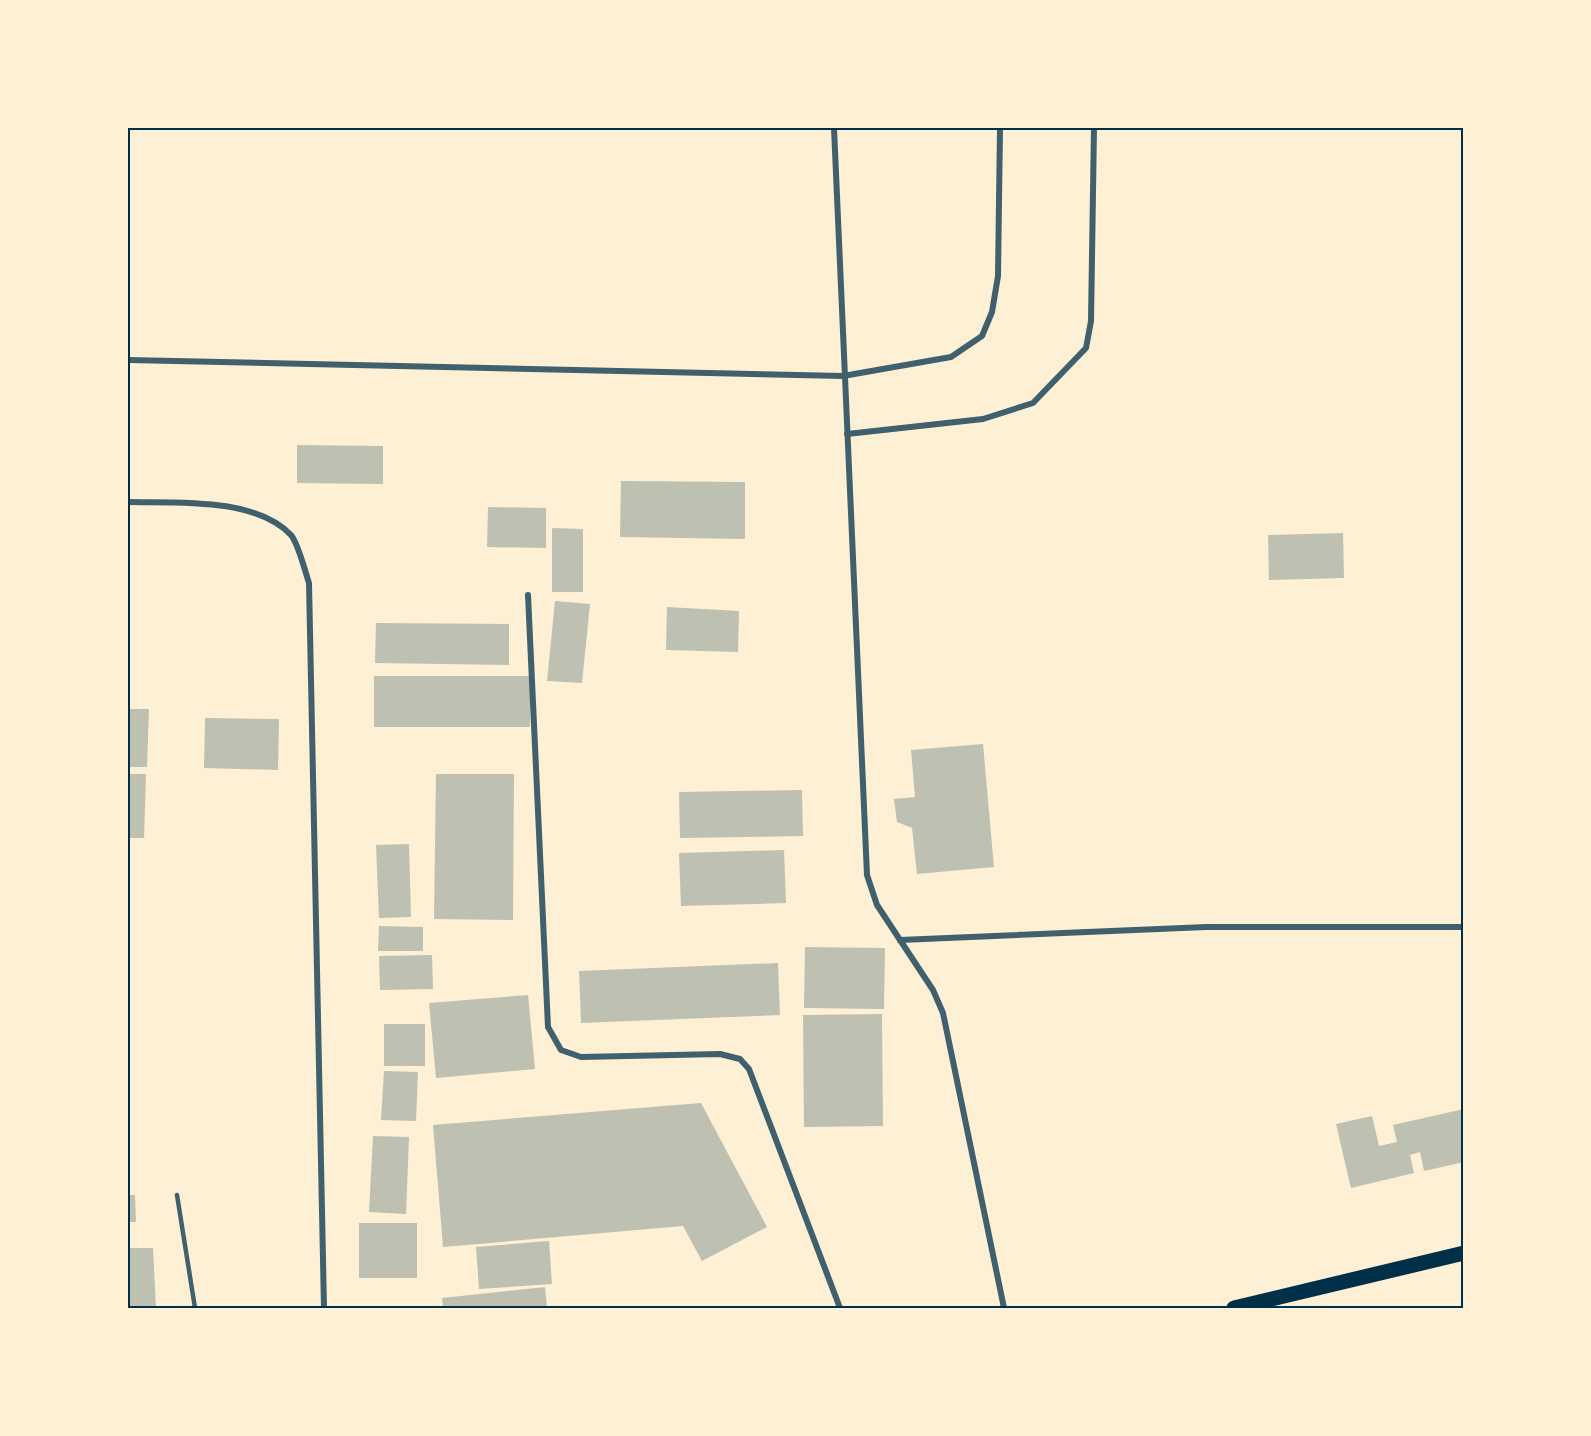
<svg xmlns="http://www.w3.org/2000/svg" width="1591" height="1436" viewBox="0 0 1591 1436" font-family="Overpass,sans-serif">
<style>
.building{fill:#bec0b2}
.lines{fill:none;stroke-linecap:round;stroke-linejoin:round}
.service{stroke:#3f606c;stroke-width:4.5}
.minor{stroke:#3f606c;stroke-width:6}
.primary{stroke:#003049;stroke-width:15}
.neatline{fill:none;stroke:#003049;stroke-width:2}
</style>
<rect width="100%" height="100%" fill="#fdf0d5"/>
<g class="building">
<polygon points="297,445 383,446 383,484 297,483"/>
<polygon points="621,481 745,482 745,539 620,537"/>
<polygon points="488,507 546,508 546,548 487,547"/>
<polygon points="552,528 583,529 583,592 552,592"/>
<polygon points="1343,533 1344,578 1269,580 1268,535"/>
<polygon points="555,601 590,604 582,683 547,681"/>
<polygon points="667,607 739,611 738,652 666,650"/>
<polygon points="376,623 509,624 509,665 375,663"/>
<rect x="374" y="676" width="156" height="51"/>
<polygon points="128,709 149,709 147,767 128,767"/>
<polygon points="205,718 279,719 278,770 204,768"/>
<polygon points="983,744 994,867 917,874 912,828 897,822 894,799 915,797 911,750"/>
<polygon points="128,774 146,774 144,838 128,838"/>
<polygon points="436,774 514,774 513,920 434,919"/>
<polygon points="802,790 803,836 680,838 679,792"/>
<polygon points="409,844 411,917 379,918 376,845"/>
<polygon points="784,850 786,903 681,906 679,853"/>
<polygon points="379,926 423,927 423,951 378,951"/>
<polygon points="805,947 885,948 884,1009 804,1008"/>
<polygon points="432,955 433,989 380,990 379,956"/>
<polygon points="778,963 780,1015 581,1023 579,971"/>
<polygon points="528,995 535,1069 436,1078 429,1003"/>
<polygon points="882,1014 883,1126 804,1127 803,1015"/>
<rect x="384" y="1024" width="41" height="42"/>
<polygon points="384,1071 418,1072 416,1121 381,1120"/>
<polygon points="701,1103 767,1227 702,1261 683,1226 443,1247 433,1125"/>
<polygon points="1464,1109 1464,1162 1424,1171 1420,1152 1410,1155 1414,1173 1351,1188 1336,1124 1372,1116 1379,1146 1397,1142 1393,1125"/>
<polygon points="373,1136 409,1137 406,1214 369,1212"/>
<polygon points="128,1195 135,1195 136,1222 128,1222"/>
<rect x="359" y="1223" width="58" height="55"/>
<polygon points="549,1241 552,1284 479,1289 476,1247"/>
<polygon points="128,1248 153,1248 156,1308 128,1308"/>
<polygon points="545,1287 547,1308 443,1308 442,1298"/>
</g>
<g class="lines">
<polyline class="service" points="177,1195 195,1308"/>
<g class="minor">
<polyline points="834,128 867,875 877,905 933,990 943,1013 1004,1308"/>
<polyline points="128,360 843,376 951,357 982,336 992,312 998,276 1000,128"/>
<polyline points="847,434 983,419 1033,403 1086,348 1091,321 1094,128"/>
<path d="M128,502C176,503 255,497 291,535C298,543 305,571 309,583L324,1308"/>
<polyline points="528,595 548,1027 561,1050 581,1057 720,1054 740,1059 749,1069 840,1308"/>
<polyline points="900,940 1206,927 1464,927"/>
</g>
<polyline class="primary" points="1234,1308 1464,1253"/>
</g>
<rect width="1591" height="1436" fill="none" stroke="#fdf0d5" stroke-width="258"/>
<rect x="129" y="129" width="1333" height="1178" class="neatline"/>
</svg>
